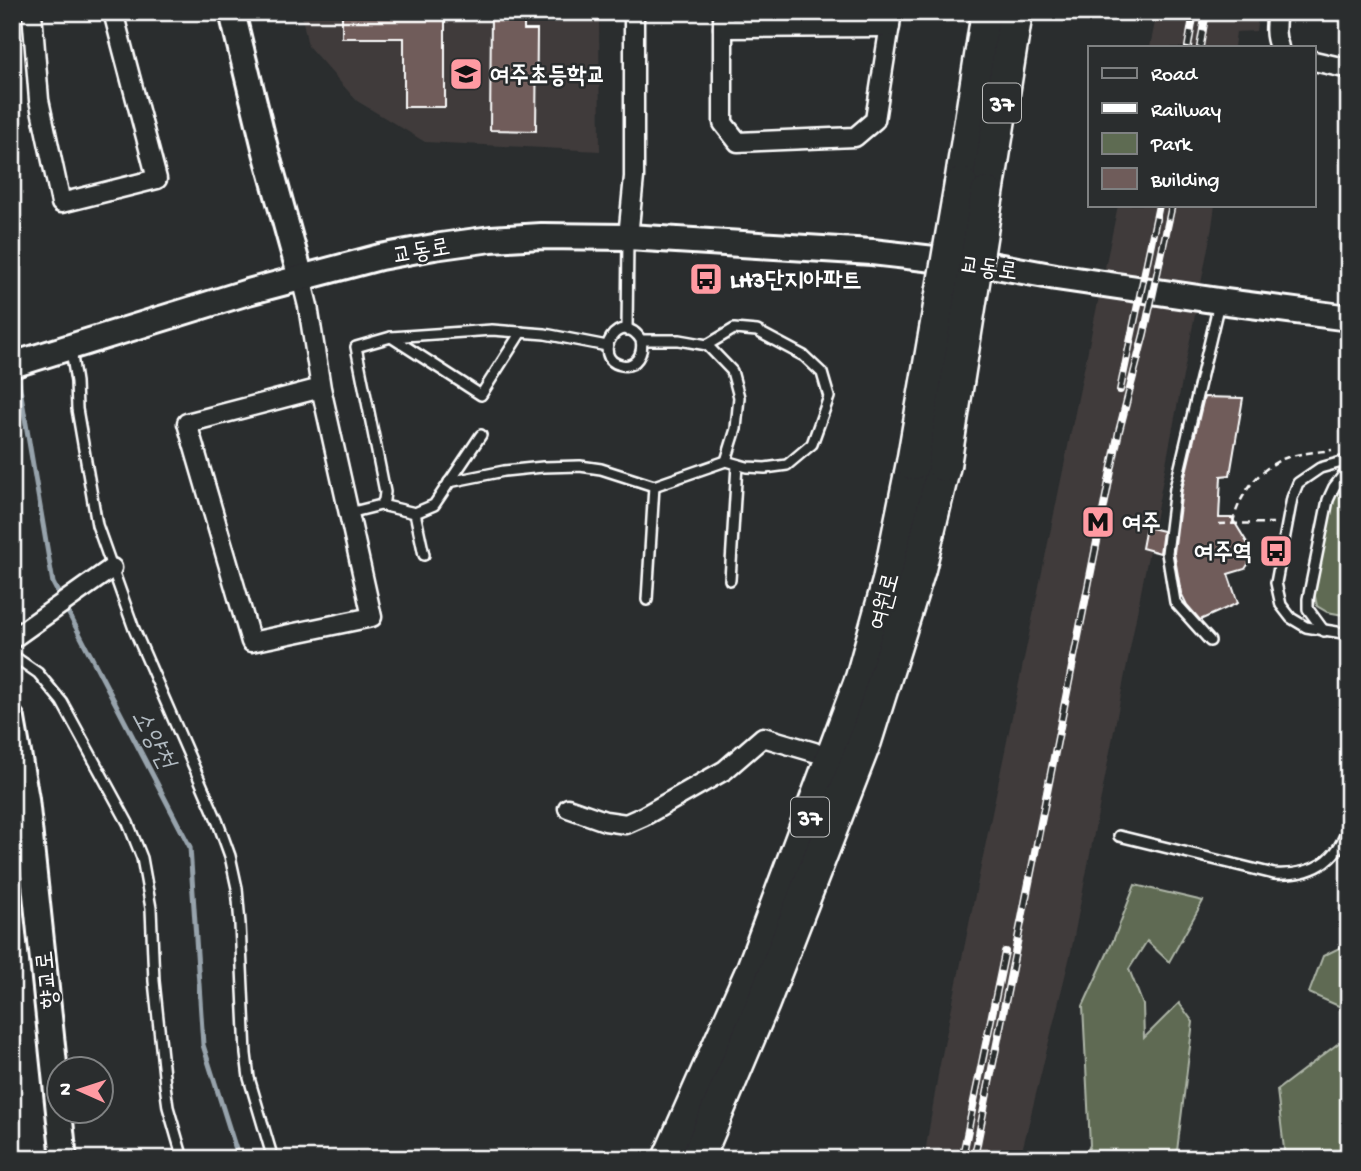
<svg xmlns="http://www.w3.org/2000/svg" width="1361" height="1171" viewBox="0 0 1361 1171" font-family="'Gochi Hand','Poor Story',sans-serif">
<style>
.built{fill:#3f3b3b}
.green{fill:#5e6b52;stroke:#aeb5a8;stroke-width:2}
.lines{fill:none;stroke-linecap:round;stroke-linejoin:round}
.stream{stroke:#97a3ac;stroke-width:5}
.building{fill:#6f5c5a;stroke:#fff;stroke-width:2}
.lane-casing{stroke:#fff;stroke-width:14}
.street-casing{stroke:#fff;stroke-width:23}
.secondary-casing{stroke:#fff;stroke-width:30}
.highway-casing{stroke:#fff;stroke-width:37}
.path{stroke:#fff;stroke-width:2.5;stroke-dasharray:7 5;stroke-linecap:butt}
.lane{stroke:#2a2d2e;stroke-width:9}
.street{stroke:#2a2d2e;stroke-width:18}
.secondary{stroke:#2a2d2e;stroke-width:24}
.highway{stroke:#2a2d2e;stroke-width:32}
.rail-casing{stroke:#fff;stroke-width:8}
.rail{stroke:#2a2d2e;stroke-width:5;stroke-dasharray:16;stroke-linecap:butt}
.highway-bridge-casing{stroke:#fff;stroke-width:37;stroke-linecap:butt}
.highway-bridge{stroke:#2a2d2e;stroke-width:32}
.labels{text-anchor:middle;stroke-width:5;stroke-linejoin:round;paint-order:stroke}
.shield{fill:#2a2d2e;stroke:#bfc0c0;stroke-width:2}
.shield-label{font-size:23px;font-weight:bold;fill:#fff}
.poi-label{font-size:24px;font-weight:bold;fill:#fff;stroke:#2a2d2e;text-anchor:start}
.street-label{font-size:24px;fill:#fff;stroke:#2a2d2e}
.water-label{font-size:26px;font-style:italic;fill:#b1bac1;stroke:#2a2d2e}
</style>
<rect width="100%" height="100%" fill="#2a2d2e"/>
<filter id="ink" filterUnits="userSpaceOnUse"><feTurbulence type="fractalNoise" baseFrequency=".0143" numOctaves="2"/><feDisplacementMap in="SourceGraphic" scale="14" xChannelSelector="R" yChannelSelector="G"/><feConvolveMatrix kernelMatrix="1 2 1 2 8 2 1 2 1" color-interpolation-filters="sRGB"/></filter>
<g filter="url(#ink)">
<g class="built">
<polygon points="301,12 599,12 600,151 425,142 357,101 308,46"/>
<polygon points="1157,12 1259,12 1256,31 1236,32 1234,47 1150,47"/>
<polygon points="1118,205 1215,205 1212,227 1071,952 1020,1159 924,1159 939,1069"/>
</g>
<g class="green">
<polygon points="1349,480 1349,616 1327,612 1317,606 1314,592 1335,493 1341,484"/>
<polygon points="1135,885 1203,901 1169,962 1147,941 1129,969 1143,1005 1144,1038 1179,1003 1193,1022 1176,1159 1084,1159 1090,1145 1083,1006 1113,941"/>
<polygon points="1349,943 1349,1159 1284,1159 1284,1149 1277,1090 1344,1039 1341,1007 1309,993 1323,956"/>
</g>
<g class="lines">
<g class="stream">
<polyline points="12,340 15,358"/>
<polyline points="17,371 53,583 190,847 203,1045 239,1159"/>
</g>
</g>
<g class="building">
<polygon points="342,12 445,12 445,107 404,107 404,38 342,38"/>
<polygon points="491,12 524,12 524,30 537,30 536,131 490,130"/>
<polygon points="1204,397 1243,398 1230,475 1221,476 1219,518 1232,518 1251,549 1251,560 1245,569 1228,574 1238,603 1200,620 1187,605 1181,593 1174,553 1182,489"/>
<polygon points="1146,527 1163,531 1160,553 1142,548"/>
</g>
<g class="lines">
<defs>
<g id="lane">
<polyline points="627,330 628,239"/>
<polyline points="391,337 481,395 521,332"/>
<path d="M641,340C644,353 636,368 621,365C589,358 620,307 641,340H679L707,345L732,371L739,397L736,429L726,461"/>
<polyline points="71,350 76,382 77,409 97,525 134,629 217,820 230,856 237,888 240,924 246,1054 249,1078 273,1159"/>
<polyline points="1349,460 1320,468 1298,483 1292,498 1276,583 1281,605 1291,618 1306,627 1349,634"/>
<polyline points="449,482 504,471 543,467 580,466 601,469 654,486 726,461 747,467 765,468 787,465 812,444 829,397 822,373 804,356 757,331 734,329 707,345"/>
<polyline points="381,505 415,513 434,505 481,435"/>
<polyline points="349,513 381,505 384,500 385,492 356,347 391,337 492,330 545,334 607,346"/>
<polyline points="415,513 424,555"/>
<polyline points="730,580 737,465"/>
<polyline points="647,600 654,486"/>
<polyline points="1324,631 1308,609 1308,599 1328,500 1334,487 1349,468"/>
<polyline points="1210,641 1175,602 1167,553 1175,488 1219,303"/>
<polyline points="12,655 38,673 62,702 128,823 142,858 151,908 154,981 165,1085 168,1107 183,1159"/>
<path d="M1119,836L1274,874C1312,876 1339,862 1349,823"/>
</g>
<g id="street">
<polyline points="32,12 39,100 61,203 157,179 113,12"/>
<polyline points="723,12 723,123 738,142 855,137 875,120 892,12"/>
<path d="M1277,12C1275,26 1274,35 1279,47"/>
<polyline points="723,28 890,27"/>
<polyline points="1314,61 1349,69"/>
<polyline points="628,237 634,177 634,12"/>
<polyline points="301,278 308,306 321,388 372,617 251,642 187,423 321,388"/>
<polyline points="12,639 112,568"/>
<polyline points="568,808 605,821 626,824 644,816 725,770 763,737 814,752"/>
</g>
<g id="secondary">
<polyline points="232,12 266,152 301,278"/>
<polyline points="12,365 248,292 380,257 434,247 491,239 541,236 628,237 872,252 996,266 1056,277 1219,301 1349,318"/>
<polyline points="12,719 26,799 64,1159"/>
</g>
<g id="highway">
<polyline points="961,184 988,12"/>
<polyline points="987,194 1016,12"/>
<polyline points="669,1159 753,969 862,678 889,581 913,463"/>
<polyline points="697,1159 763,1003 865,741 919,569 944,465"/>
</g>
</defs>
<use href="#lane" class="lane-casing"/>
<use href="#street" class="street-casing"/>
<use href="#secondary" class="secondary-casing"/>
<use href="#highway" class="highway-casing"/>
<g class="path">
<path d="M1233,523C1238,496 1260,466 1288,457C1301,453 1317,452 1332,450"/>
<polyline points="1219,524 1273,523"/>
</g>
<use href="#lane" class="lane"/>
<use href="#street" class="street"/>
<use href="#secondary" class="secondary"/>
<use href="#highway" class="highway"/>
<defs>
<g id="rail">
<polyline points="1188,47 1194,12"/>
<polyline points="1200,47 1206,12"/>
<polyline points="1120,390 1159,205"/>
<polyline points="962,1159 1005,952"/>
<polyline points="974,1159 1119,431 1144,334 1172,205"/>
</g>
</defs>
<use href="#rail" class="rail-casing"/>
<use href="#rail" class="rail"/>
<defs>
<g id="highway-bridge">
<polyline points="913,463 961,184"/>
<polyline points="944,465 987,194"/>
</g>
</defs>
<use href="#highway-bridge" class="highway-bridge-casing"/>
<use href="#highway-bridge" class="highway-bridge"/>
</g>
</g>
<defs>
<symbol id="school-square" viewBox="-11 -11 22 22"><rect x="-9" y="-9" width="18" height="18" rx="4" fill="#ff9aa2" stroke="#2a2d2e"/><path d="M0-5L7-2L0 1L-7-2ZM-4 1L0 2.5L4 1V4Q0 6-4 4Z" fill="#111"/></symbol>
<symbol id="bus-square" viewBox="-11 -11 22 22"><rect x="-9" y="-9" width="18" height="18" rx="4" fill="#ff9aa2" stroke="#2a2d2e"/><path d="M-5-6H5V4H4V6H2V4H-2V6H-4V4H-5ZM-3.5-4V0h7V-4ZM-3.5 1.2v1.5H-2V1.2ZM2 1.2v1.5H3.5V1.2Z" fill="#111"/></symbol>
<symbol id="metro-square" viewBox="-11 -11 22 22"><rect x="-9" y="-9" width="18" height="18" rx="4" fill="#ff9aa2" stroke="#2a2d2e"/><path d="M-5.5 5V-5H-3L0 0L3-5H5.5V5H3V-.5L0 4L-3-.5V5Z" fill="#111"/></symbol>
</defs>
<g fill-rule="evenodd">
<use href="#school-square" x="447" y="55" width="38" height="38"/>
<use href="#bus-square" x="687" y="260" width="38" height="38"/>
<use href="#metro-square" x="1079" y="503" width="38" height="38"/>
<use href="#bus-square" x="1257" y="532" width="38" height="38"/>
</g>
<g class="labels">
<g class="shield">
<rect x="983" y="83.5" width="38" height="39" rx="5"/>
<rect x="791" y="797.5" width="38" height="39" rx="5"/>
</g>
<g class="shield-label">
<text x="1002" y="111">37</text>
<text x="810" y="825">37</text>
</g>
<g class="poi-label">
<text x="490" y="82">여주초등학교</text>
<text x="730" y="287">LH3단지아파트</text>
<text x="1122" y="530">여주</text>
<text x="1252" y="559" text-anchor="end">여주역</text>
</g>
<g class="street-label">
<text transform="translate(421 250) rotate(-10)" y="8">교동로</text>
<text transform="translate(989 267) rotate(8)" y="8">교동로</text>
<text transform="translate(883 601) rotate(-75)" y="8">여원로</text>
<text transform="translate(46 980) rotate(-96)" y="8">향교로</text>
</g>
<g class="water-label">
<text transform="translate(155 738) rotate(62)" y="9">소양천</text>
</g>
</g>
<rect width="1361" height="1171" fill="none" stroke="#2a2d2e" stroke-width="42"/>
<rect x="21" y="21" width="1319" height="1129" fill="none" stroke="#fff" stroke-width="2.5" filter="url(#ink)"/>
<rect x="1088" y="46" width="228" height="161" fill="#2a2d2e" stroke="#7f8182" stroke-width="2"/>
<rect x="1102" y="68" width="35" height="10" fill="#2a2d2e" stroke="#7f8182" stroke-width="2"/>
<text x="1151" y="80" font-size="21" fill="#ffffff">Road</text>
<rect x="1102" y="103" width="35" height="10" fill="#ffffff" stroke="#7f8182" stroke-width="2"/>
<text x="1151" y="116" font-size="21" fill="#ffffff">Railway</text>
<rect x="1102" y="133" width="35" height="21" fill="#5e6b52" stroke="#7f8182" stroke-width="2"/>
<text x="1151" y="150" font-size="21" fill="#ffffff">Park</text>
<rect x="1102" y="168" width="35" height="21" fill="#6f5c5a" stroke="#7f8182" stroke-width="2"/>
<text x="1151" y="186" font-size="21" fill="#ffffff">Building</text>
<g transform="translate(80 1090) rotate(273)"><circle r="33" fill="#2a2d2e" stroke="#7f8182" stroke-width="2"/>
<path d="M0-5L12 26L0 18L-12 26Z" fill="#ff9aa2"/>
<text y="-10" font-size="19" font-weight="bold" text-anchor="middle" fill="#ffffff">N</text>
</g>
</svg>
